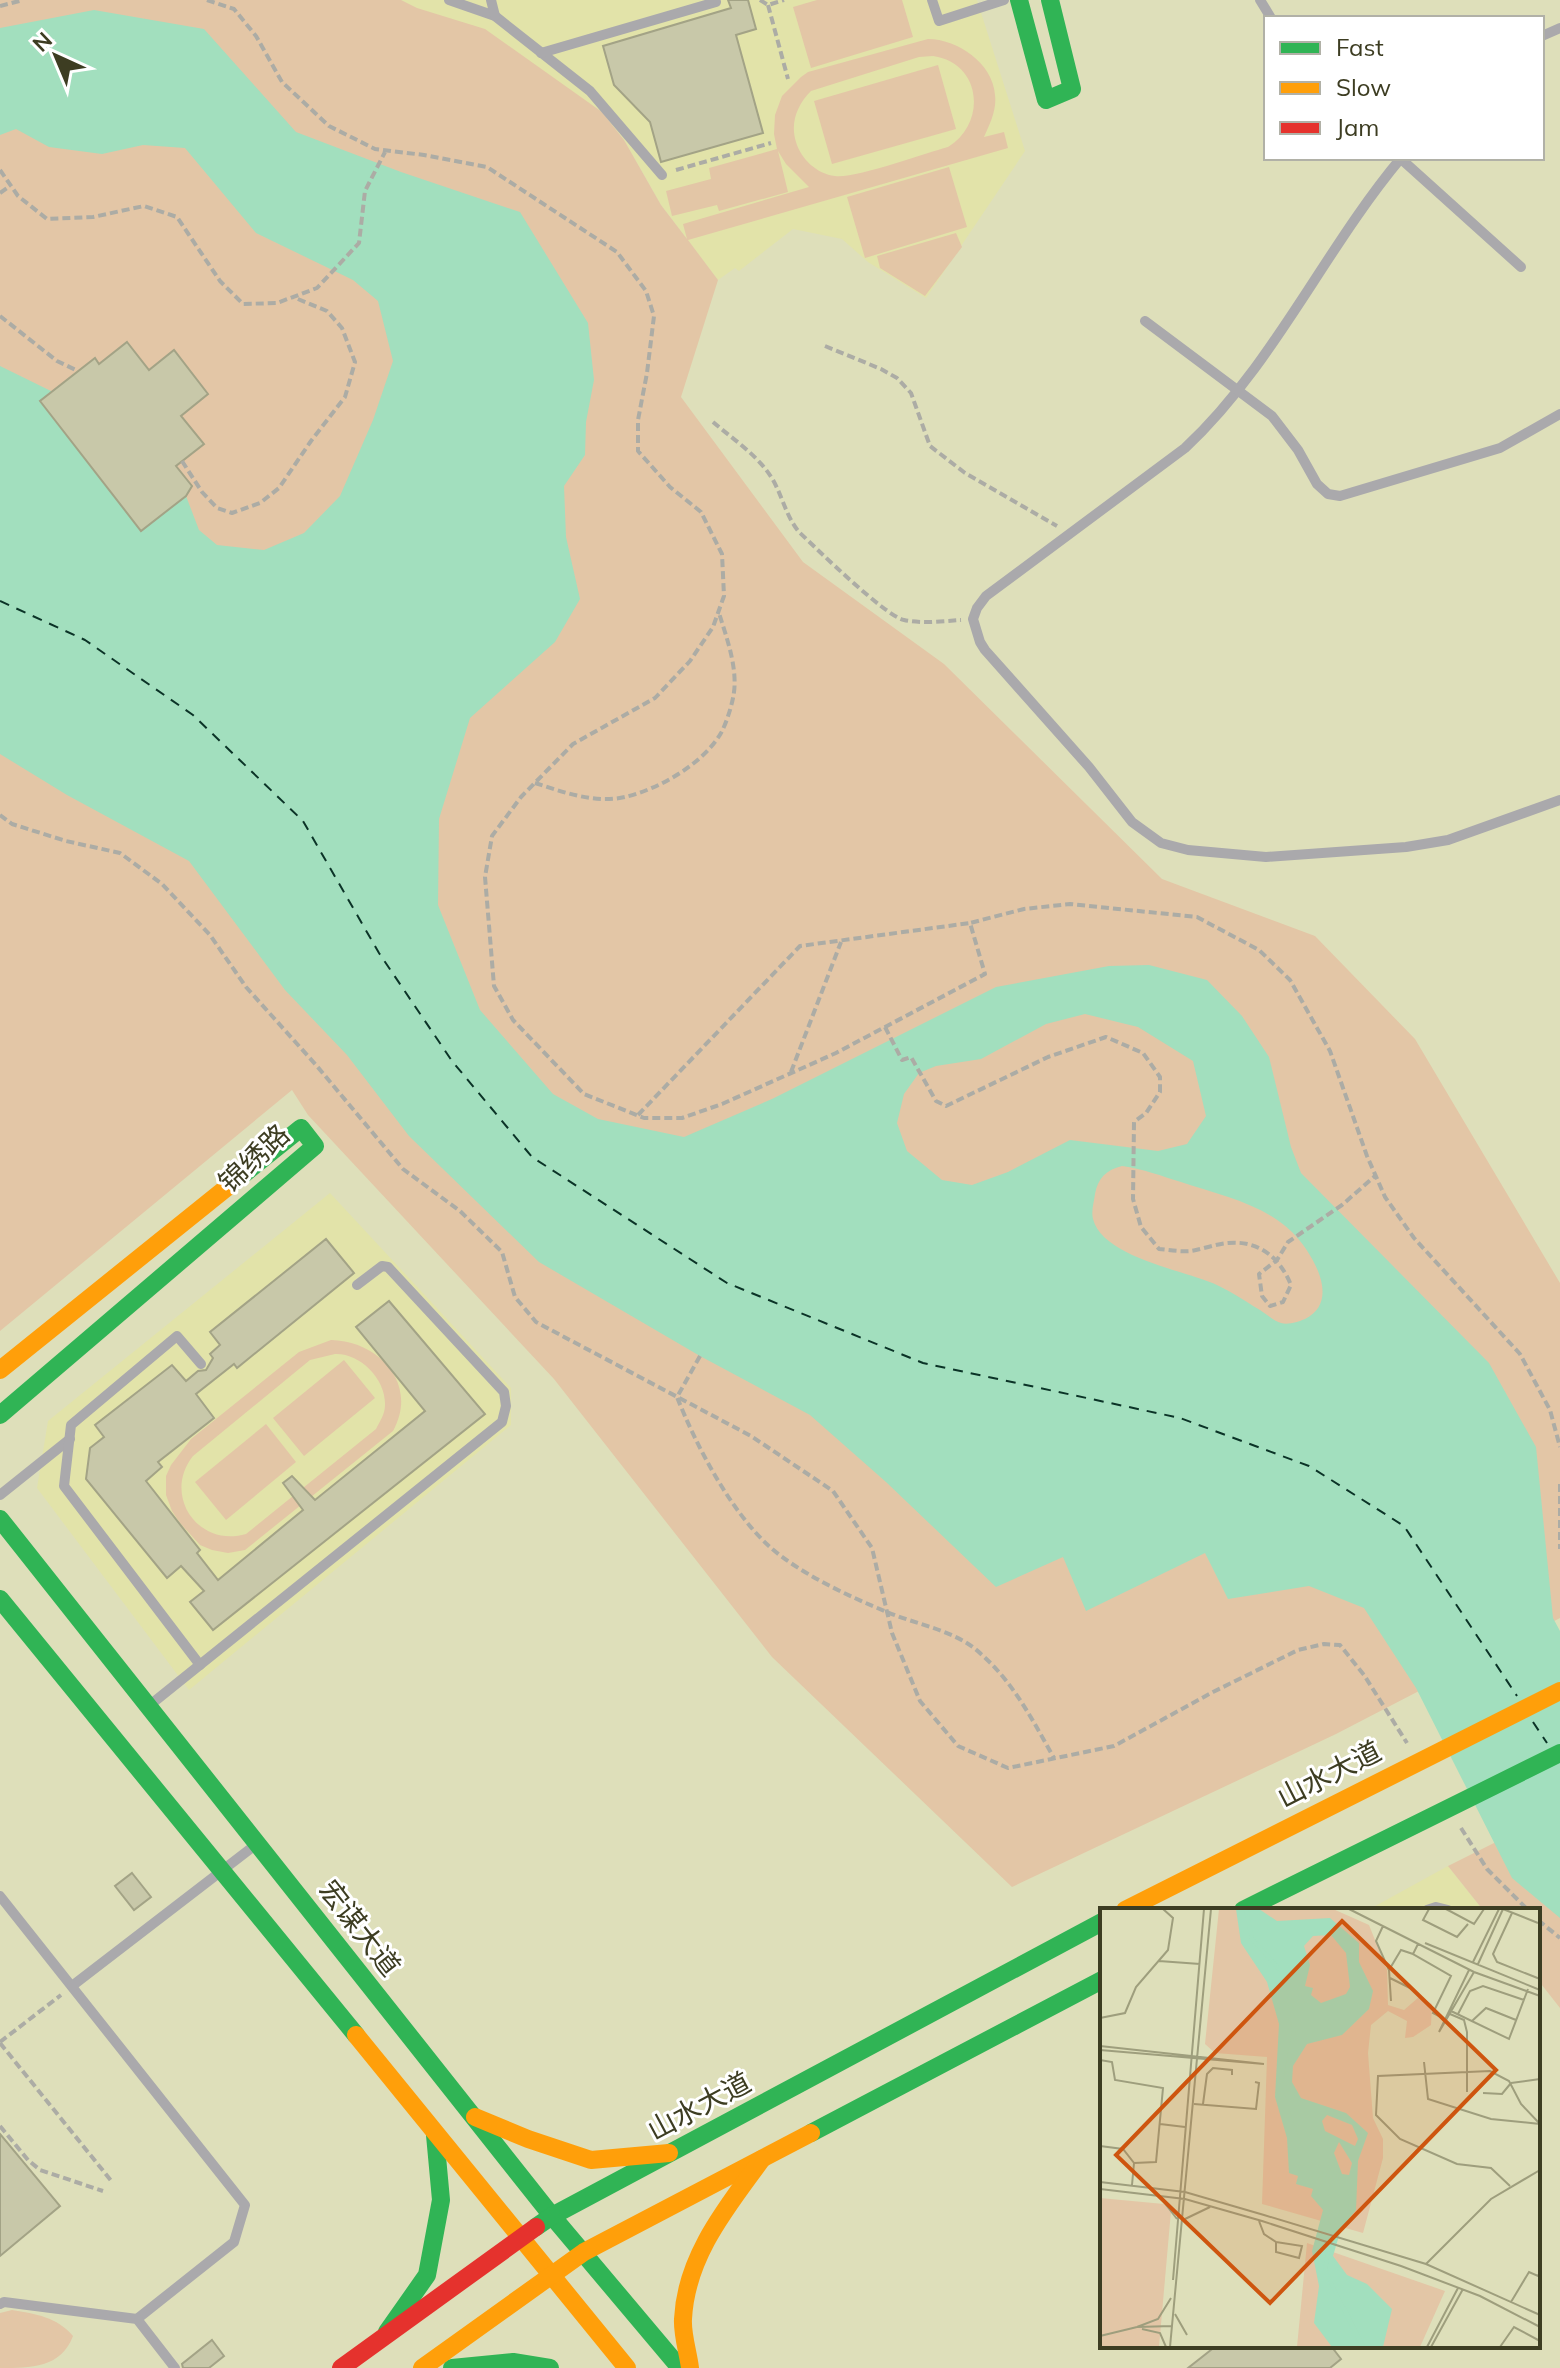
<svg xmlns="http://www.w3.org/2000/svg" width="1560" height="2368" viewBox="0 0 1560 2368" font-family="Mulish,'Noto Sans SC',sans-serif">
<style>
.built{fill:#e2e3a9}
.green{fill:#e3c6a6;fill-rule:evenodd}
.water{fill:#a2dfbe;fill-rule:evenodd}
.lines{fill:none;stroke-linecap:round;stroke-linejoin:round}
.ferry{stroke:#0b3327;stroke-width:2;stroke-dasharray:10 8;stroke-linecap:butt}
.building{fill:#c8c8a9;stroke:#a3a386;stroke-width:2}
.path{stroke:#acaca5;stroke-width:4;stroke-dasharray:8 4;stroke-linecap:butt}
.lane{stroke:#aaa9ac;stroke-width:10}
.fast{stroke:#30b455;stroke-width:18}
.slow{stroke:#ff9f0a;stroke-width:18}
.jam{stroke:#e5322d;stroke-width:18}
.labels{text-anchor:middle;stroke-width:6;stroke-linejoin:round;paint-order:stroke}
.street-label{font-size:28px;fill:#3d3d22;stroke:#fff}
.inset-river{fill:none;stroke:#a2dfbe;stroke-width:4}
.inset-road{fill:none;stroke:#9e9e7d;stroke-width:2}
.view{fill:#ce550f;fill-opacity:0.15;stroke:#ce550f;stroke-width:4}
.inset-edge{fill:none;stroke:#3d3d22;stroke-width:4}
</style>
<rect width="100%" height="100%" fill="#dedfba"/>
<g class="built">
<polygon points="401,0 977,0 1025,151 926,298 868,262 842,239 793,229 739,271 735,268 718,280 661,205 624,140 602,112"/>
<polygon points="330,1193 511,1388 511,1425 189,1690 37,1488 48,1421"/>
<polygon points="1448,1866 1483,1910 1368,1910"/>
</g>
<g class="green">
<path d="M0,0H401L417,8L485,29L602,112L624,140L661,205L687,239L683,224L809,187L786,164L778,151L788,192L719,211L717,205L672,216L666,191L711,179L709,168L777,149L774,134L775,115L782,96L801,77L808,72L928,39C957,39 993,63 995,95C997,109 990,124 984,137L1004,132L1008,148L688,240L718,280L681,397L803,562L944,664L1162,879L1315,936L1415,1039L1560,1283V1618L1336,1734L1012,1887L772,1657L554,1379L308,1115L292,1090L0,1331ZM933,56C982,63 987,123 948,147C925,153 855,179 835,176C817,174 801,159 796,142C790,123 797,105 811,91L919,57Z"/>
<polygon points="817,0 902,0 913,37 811,68 793,7"/>
<polygon points="938,65 956,129 832,164 814,101"/>
<polygon points="949,167 967,227 865,258 847,197"/>
<polygon points="956,233 962,247 925,296 880,268 877,256"/>
<path d="M331,1340C379,1341 419,1384 393,1431L245,1550L228,1553L212,1550L200,1545L180,1523L172,1511L166,1495V1476L171,1465L191,1439L299,1352ZM335,1354C360,1353 386,1379 385,1405C385,1414 380,1421 376,1429L246,1534C198,1548 162,1495 193,1456L310,1360Z"/>
<polygon points="344,1360 375,1398 304,1456 273,1418"/>
<polygon points="266,1424 296,1462 226,1520 195,1482"/>
<polygon points="1560,1810 1560,2008 1538,1980 1538,1910 1483,1910 1448,1866"/>
<path d="M12,2310C36,2314 57,2317 73,2336C61,2368 31,2368 0,2368V2313Z"/>
</g>
<path class="water" d="M94,10L204,29L296,132L401,172L520,212L588,323L594,380L586,422L585,455L564,486L566,537L580,599L555,642L470,718L439,819L438,905L480,1010L553,1094L598,1119L684,1137L772,1099L996,987L1109,966L1149,965L1207,980L1242,1016L1269,1057L1291,1147L1301,1173L1489,1363L1536,1447L1553,1618L1560,1631V1918L1512,1878L1416,1688L1364,1608L1309,1586L1228,1599L1205,1553L1086,1611L1063,1557L996,1587L886,1482L810,1415L700,1356L539,1262L409,1136L347,1055L285,990L189,861L67,795L0,754V366L53,392L40,402L141,530L186,496L199,530L217,545L264,550L304,533L340,496L373,420L393,361L378,301L353,280L256,233L185,148L143,145L102,154L49,147L16,129L0,135V28ZM1085,1014L1138,1027L1193,1061L1206,1116L1187,1144L1158,1151L1070,1140L1008,1172L972,1185L942,1180L907,1151L897,1123L904,1094L919,1073L936,1066L981,1059L1046,1024ZM1122,1166C1144,1169 1161,1176 1181,1182C1219,1195 1262,1203 1292,1232C1312,1252 1342,1301 1305,1319C1298,1322 1288,1325 1281,1323C1274,1321 1266,1314 1260,1310C1243,1300 1225,1287 1207,1281C1176,1269 1102,1255 1093,1219C1091,1211 1094,1202 1095,1194C1098,1178 1106,1170 1122,1166Z"/>
<g class="lines">
<g class="ferry">
<polyline points="0,601 85,640 193,715 303,821 379,953 452,1061 532,1157 727,1283 923,1363 1180,1418 1309,1466 1404,1526 1517,1696"/>
<polyline points="1533,1722 1547,1743"/>
</g>
</g>
<g class="building">
<polygon points="728,0 748,0 756,29 736,35 763,133 661,162 650,122 614,85 603,46 731,8"/>
<polygon points="127,342 149,370 174,350 208,394 181,416 204,444 176,466 192,486 186,496 141,531 40,401 95,358 99,364"/>
<polygon points="326,1239 354,1273 237,1368 234,1364 196,1394 214,1418 158,1462 162,1467 146,1481 200,1550 197,1553 218,1580 303,1510 283,1483 292,1476 315,1500 425,1411 356,1327 389,1301 485,1414 213,1630 190,1602 204,1591 181,1566 167,1578 86,1479 90,1448 104,1437 95,1425 172,1365 186,1381 198,1371 206,1370 213,1358 210,1354 220,1345 210,1332"/>
<polygon points="132,1873 151,1897 134,1910 115,1886"/>
<polygon points="0,2134 60,2206 0,2256"/>
<polygon points="212,2340 224,2356 209,2368 183,2368 182,2364"/>
<polygon points="1216,2346 1331,2346 1341,2359 1330,2368 1188,2368"/>
</g>
<g class="lines">
<g class="path">
<polyline points="207,0 234,9 256,36 282,82 329,126 375,149 424,155 487,167 617,252 646,291 654,316 647,373 638,420 638,451 670,487 701,512 722,554 724,596 713,627 690,661 655,698 573,744 521,797 492,836 485,877 494,986 513,1020 584,1094 644,1118 682,1118 722,1104 836,1053 985,974 970,923 1024,909 1070,904 1197,917 1259,950 1290,980 1330,1051 1367,1156 1385,1197 1414,1238 1520,1354 1550,1410 1560,1447"/>
<polyline points="760,0 768,5 784,0"/>
<polyline points="768,5 788,79"/>
<polyline points="0,6 23,0"/>
<polyline points="0,170 18,196 47,219 93,217 144,206 177,217 220,281 243,304 277,303 317,288 359,243 365,191 385,152"/>
<polyline points="676,170 771,143"/>
<polyline points="0,193 10,186"/>
<polyline points="0,316 57,361 78,371"/>
<polyline points="825,346 881,369 897,378 911,393 930,446 965,473 1057,526"/>
<path d="M713,422C734,440 759,456 773,480C783,498 786,516 799,532C817,549 885,616 904,620C922,624 943,621 961,620"/>
<polyline points="182,461 202,492 217,508 232,513 260,503 279,488 311,441 345,397 355,362 342,328 327,311 293,297"/>
<path d="M535,783C563,792 595,804 625,797C659,789 703,764 721,733C726,724 731,708 733,698C739,671 727,639 719,613"/>
<polyline points="0,815 12,824 66,841 120,853 162,884 210,935 246,987 316,1065 403,1169 460,1211 502,1252 515,1297 536,1322 751,1436 833,1491 872,1548 892,1633 920,1701 958,1746 1008,1768 1114,1746 1213,1692 1298,1650 1324,1644 1340,1645 1364,1675 1407,1743"/>
<path d="M885,1027L902,1060L911,1057L936,1101L946,1106L1048,1057L1106,1037L1143,1053L1160,1077V1092L1146,1113L1134,1122L1133,1199L1141,1227L1159,1249C1170,1250 1181,1252 1191,1251C1203,1249 1216,1244 1228,1243C1259,1240 1280,1258 1291,1285L1283,1302L1270,1306L1262,1296L1259,1274L1277,1260L1288,1242L1342,1205L1375,1176"/>
<polyline points="791,1072 841,942"/>
<polyline points="638,1115 800,946 970,923"/>
<path d="M700,1356L677,1397C696,1445 730,1511 770,1547C799,1573 850,1597 887,1612C917,1625 956,1630 981,1654C1014,1683 1033,1721 1054,1758"/>
<polyline points="1560,1484 1560,1549"/>
<polyline points="1461,1828 1487,1869 1528,1910"/>
<polyline points="1538,1920 1560,1938"/>
<polyline points="0,2042 61,1995"/>
<polyline points="0,2043 113,2183"/>
<polyline points="0,2126 28,2160 40,2170 103,2191"/>
</g>
<g class="lane">
<polyline points="449,0 495,16 590,91 662,175"/>
<polyline points="491,0 495,16"/>
<polyline points="932,0 939,21 1004,0"/>
<polyline points="1260,0 1271,18"/>
<polyline points="1542,36 1560,28"/>
<polyline points="541,53 716,2"/>
<polyline points="1400,158 1521,267"/>
<path d="M1401,158C1324,250 1273,366 1185,448L986,596L977,608L973,619L980,642L985,650L1089,767L1132,822L1161,843L1188,850L1266,857L1406,847L1448,840L1560,800"/>
<polyline points="1145,321 1272,416 1298,450 1317,484 1328,494 1340,496 1500,448 1560,414"/>
<polyline points="0,1495 70,1439"/>
<polyline points="200,1665 64,1486 71,1425 177,1336 201,1364"/>
<polyline points="150,1705 502,1422 506,1406 504,1392 388,1267 382,1266 357,1285"/>
<polyline points="0,1896 245,2205 234,2242 137,2319"/>
<polyline points="1427,1910 1436,1907 1448,1910"/>
<polyline points="72,1986 254,1846"/>
<polyline points="0,2304 4,2302 137,2319 175,2368"/>
</g>
<g class="fast">
<polyline points="1019,0 1046,100 1072,89 1050,0"/>
<polyline points="0,1415 315,1146 301,1128 230,1185"/>
<polyline points="0,1519 552,2216 680,2368"/>
<polyline points="0,1599 356,2035"/>
<polyline points="1243,1910 1560,1753"/>
<polyline points="811,2133 1102,1980"/>
<polyline points="536,2227 552,2216 1102,1922"/>
<polyline points="387,2332 427,2275 441,2200 435,2135"/>
<polyline points="452,2368 513,2362 550,2368"/>
</g>
<g class="slow">
<polyline points="0,1370 230,1185"/>
<polyline points="1125,1910 1560,1691"/>
<polyline points="356,2035 627,2368"/>
<polyline points="475,2117 528,2139 591,2160 669,2153"/>
<polyline points="422,2368 584,2252 811,2133"/>
<path d="M690,2368C688,2352 682,2334 683,2319C686,2256 727,2207 762,2159"/>
</g>
<polyline class="jam" points="341,2368 536,2227"/>
</g>
<g class="labels">
<g class="street-label">
<text transform="translate(254 1158) rotate(-43)" y="10">锦绣路</text>
<text transform="translate(1329 1774) rotate(-27)" y="10">山水大道</text>
<text transform="translate(360 1928) rotate(52)" y="10">宏谋大道</text>
<text transform="translate(699 2106) rotate(-28)" y="10">山水大道</text>
</g>
</g>
<g transform="translate(1100 1908)">
<rect width="440" height="440" fill="#dedfba"/>
<path d="M119,1H233L269,17L287,62L288,97L304,102L319,89L332,96L331,117L313,129L305,130L307,113L288,103L271,117L268,145L273,210L283,231V250L263,325L162,296L167,149L115,145L105,136ZM0,290L64,296L71,303L59,439H0ZM207,335L345,383L320,439H197Z" fill="#e3c6a6"/>
<path d="M136,1H159L177,13L230,10L259,35V54L273,83L269,101L242,127L207,136L193,158L192,174L201,190L246,205L268,225L258,253L256,302L241,321L233,348L247,367L267,376L292,401L283,439H232L214,415L219,378L212,343L223,302L211,288L213,281L196,276L198,268L189,265L187,230L175,189L179,116L167,74L141,35ZM231,27L246,45L250,79L246,86L221,95L211,87L213,80L205,78L210,57L204,38L213,28ZM227,207L252,217L258,231L255,238L225,223L222,213ZM239,234L252,255L249,267L242,266L234,245Z" fill="#a2dfbe" fill-rule="evenodd"/>
<path class="inset-river" d="M146,1L152,31L181,63L189,84L194,123L184,178L203,235L231,283L235,297L225,363L263,439"/>
<path class="inset-road" d="M249,1L374,64L440,88M329,1L323,12L357,29L368,16M346,1L374,16L384,1M403,1L438,15M412,5L393,46L397,54L440,71M283,18L276,33L289,62L291,93M325,35L440,82M318,36L313,46L351,68L333,105L343,110M59,53L100,56M373,54L399,1M378,56L403,1M289,62L301,42L313,46M290,70L312,81M351,103L409,131L428,81M350,106L364,112L367,124V184M358,106L370,83L383,78L424,92M0,110L25,105L36,79L68,42L73,10L63,1M372,113L386,100L416,112M339,124L369,62M339,124L374,64M0,138L164,156M0,142L164,156M0,152L12,154L15,172L63,180L56,254L34,255M324,154L328,191L391,211L440,216M411,175L440,171M383,185L402,186L411,175M94,196L156,201L159,175L155,174M103,196L107,166L113,160L132,162V167M60,216L85,219M0,238L23,241L34,255L32,277M0,274L85,284L164,307L326,356L440,407M410,278L391,260L357,256L300,231L276,207L278,168L390,163L409,173L421,196L440,216M0,281L85,291L162,313L301,358L380,388L440,419M60,289L77,311M85,311L110,299M159,313L164,326L176,334V344L199,350L202,338L176,334M326,356L391,291L440,262M73,372L104,1M411,394L429,364L438,368L440,364M75,406L87,427M37,419L58,411L71,390M42,421L60,425L66,439M0,428L37,419L72,418M70,439L111,1M327,439L358,380M331,439L363,381M400,439L414,419L440,433"/>
<path class="view" d="M242,13L396,162L170,395L16,247Z"/>
<rect width="440" height="440" class="inset-edge"/>
</g>
<rect x="1264" y="16" width="280" height="144" fill="#ffffff" stroke="#b1b1a7" stroke-width="2"/>
<rect x="1280" y="42" width="40" height="12" fill="#30b455" stroke="#b1b1a7" stroke-width="2"/>
<text x="1336" y="56" font-size="24" fill="#3d3d22">Fast</text>
<rect x="1280" y="82" width="40" height="12" fill="#ff9f0a" stroke="#b1b1a7" stroke-width="2"/>
<text x="1336" y="96" font-size="24" fill="#3d3d22">Slow</text>
<rect x="1280" y="122" width="40" height="12" fill="#e5322d" stroke="#b1b1a7" stroke-width="2"/>
<text x="1336" y="136" font-size="24" fill="#3d3d22">Jam</text>
<g transform="translate(56 56) rotate(316)" stroke="#ffffff" stroke-width="6" paint-order="stroke">
<path d="M0-6L14 30L0 20L-14 30Z" fill="#3d3d22"/>
<text y="-12" font-size="22" font-weight="bold" text-anchor="middle" fill="#3d3d22">N</text>
</g>
</svg>
